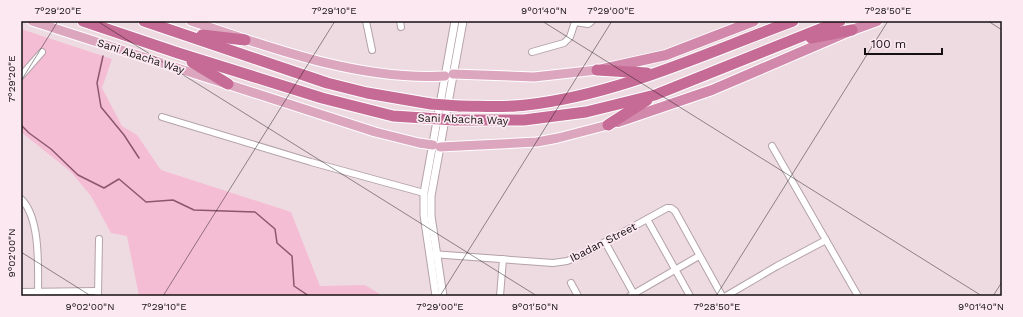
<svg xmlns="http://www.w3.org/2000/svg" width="1023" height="317" viewBox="0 0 1023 317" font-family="'Work Sans',sans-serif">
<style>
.green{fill:#f5bdd4}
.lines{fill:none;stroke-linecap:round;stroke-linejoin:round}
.stream{stroke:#8b566e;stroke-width:1.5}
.minor-casing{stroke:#b4a2a9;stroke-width:8}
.tertiary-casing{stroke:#b4a2a9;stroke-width:9}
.primary-casing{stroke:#fff;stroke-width:11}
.trunk-casing{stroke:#fff;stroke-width:12}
.motorway-casing{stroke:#fff;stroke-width:13}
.minor{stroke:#fff;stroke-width:6}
.tertiary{stroke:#fff;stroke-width:7}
.primary{stroke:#dda6bf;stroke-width:9}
.trunk{stroke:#d288aa;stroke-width:10}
.motorway{stroke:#c66b95;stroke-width:11}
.motorway-bridge-casing{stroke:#fff;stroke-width:13;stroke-linecap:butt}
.motorway-bridge{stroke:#c66b95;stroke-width:11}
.ticks{fill:none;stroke:#161012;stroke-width:1;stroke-opacity:0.45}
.labels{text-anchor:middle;stroke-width:3.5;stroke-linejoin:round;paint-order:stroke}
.street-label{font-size:11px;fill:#161012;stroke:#fbe8f0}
.neatline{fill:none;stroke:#161012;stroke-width:1.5}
.ticks-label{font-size:10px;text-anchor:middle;fill:#161012}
</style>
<rect width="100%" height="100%" fill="#eedbe2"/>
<polygon class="green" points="21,29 112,59 102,88 122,126 137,135 161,170 291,212 320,286 365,285 383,296 139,296 127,236 111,233 91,196 71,172 21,132"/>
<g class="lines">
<g class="stream">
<polyline points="103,56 97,83 101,107 124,135 139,158"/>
<polyline points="21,125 29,133 51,149 78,175 104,188 119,179 146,202 173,200 194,210 255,212 275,229 277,243 292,256 294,286 309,296"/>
</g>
<defs>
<g id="minor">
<polyline points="366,21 372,50"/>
<polyline points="400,21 401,27"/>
<polyline points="532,52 564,43 570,37 575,22 588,24 592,21"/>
<polyline points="21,76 42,52"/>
<polyline points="162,117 311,162 424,193"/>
<polyline points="772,146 858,296"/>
<path d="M21,199C41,218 38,269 38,296"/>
<polyline points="647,219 690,296"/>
<polyline points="605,242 635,296"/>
<polyline points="432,254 553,263 567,261 582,255 667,208 671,208 675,211 722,296"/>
<polyline points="571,283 578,296"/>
<polyline points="21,292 98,291"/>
<polyline points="98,296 99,239"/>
<polyline points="500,296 503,259"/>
<polyline points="630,296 699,256"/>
<polyline points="726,296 777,266 826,240"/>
</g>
<g id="tertiary">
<polyline points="436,296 424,215 424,193 455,21"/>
<polyline points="443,296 431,216 431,196 463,21"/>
</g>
<g id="primary">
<polyline points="32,21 375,132 419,143 433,145"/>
<path d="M191,21C270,48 361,81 445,76"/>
<polyline points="453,74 534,77 597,70"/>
<polyline points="440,147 537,142 558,138 608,125"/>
</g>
<g id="trunk">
<polyline points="603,69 666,55 754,21"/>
<polyline points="618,122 712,90 852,30 877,21"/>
</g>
<g id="motorway">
<polyline points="83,21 178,53 322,98 393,116 424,118"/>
<polyline points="144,21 327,83 367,93 431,104"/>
<polyline points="202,35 245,40"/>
<polyline points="811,38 852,30"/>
<polyline points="192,62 228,84"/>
<polyline points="597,70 647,73"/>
<path d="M459,106C481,106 504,108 526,105C618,95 706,53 793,21"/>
<polyline points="454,120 524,120 586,112 655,95 840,21"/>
<polyline points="608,125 647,100"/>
</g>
</defs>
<use href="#minor" class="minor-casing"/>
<use href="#tertiary" class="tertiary-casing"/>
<use href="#primary" class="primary-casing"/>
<use href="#trunk" class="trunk-casing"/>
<use href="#motorway" class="motorway-casing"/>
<use href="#minor" class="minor"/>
<use href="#tertiary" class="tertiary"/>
<use href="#primary" class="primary"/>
<use href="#trunk" class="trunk"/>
<use href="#motorway" class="motorway"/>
<defs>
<g id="motorway-bridge">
<polyline points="431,104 459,106"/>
<polyline points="424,118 454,120"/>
</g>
</defs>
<use href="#motorway-bridge" class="motorway-bridge-casing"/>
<use href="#motorway-bridge" class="motorway-bridge"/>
</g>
<path class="ticks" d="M97,21L537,296M542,21L982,296M988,21L1002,30M21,81L58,21M21,252L91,296M163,296L335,21M440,296L612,21M716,296L888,21M993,296L1002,282"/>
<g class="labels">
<g class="street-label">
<text transform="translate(141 56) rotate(18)" y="4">Sani Abacha Way</text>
<text transform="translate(463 119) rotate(2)" y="4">Sani Abacha Way</text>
<text transform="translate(603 242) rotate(-27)" y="4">Ibadan Street</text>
</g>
</g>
<rect width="1023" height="317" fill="none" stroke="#fbe8f0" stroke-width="44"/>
<path d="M865 48v6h77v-6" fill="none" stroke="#161012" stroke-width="2"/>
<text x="871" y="48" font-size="12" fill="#161012" stroke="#fbe8f0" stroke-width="3" paint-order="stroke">100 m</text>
<rect x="22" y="22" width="979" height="273" class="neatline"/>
<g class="ticks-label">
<text x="58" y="14">7°29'20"E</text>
<text x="334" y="14">7°29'10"E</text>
<text x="544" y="14">9°01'40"N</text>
<text x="611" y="14">7°29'00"E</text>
<text x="888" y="14">7°28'50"E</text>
<text transform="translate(11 79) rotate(-90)" y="4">7°29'20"E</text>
<text transform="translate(11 253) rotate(-90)" y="4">9°02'00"N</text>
<text x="90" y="310">9°02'00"N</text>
<text x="164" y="310">7°29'10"E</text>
<text x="440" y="310">7°29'00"E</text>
<text x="535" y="310">9°01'50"N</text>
<text x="717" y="310">7°28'50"E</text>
<text x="981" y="310">9°01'40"N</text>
</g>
</svg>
